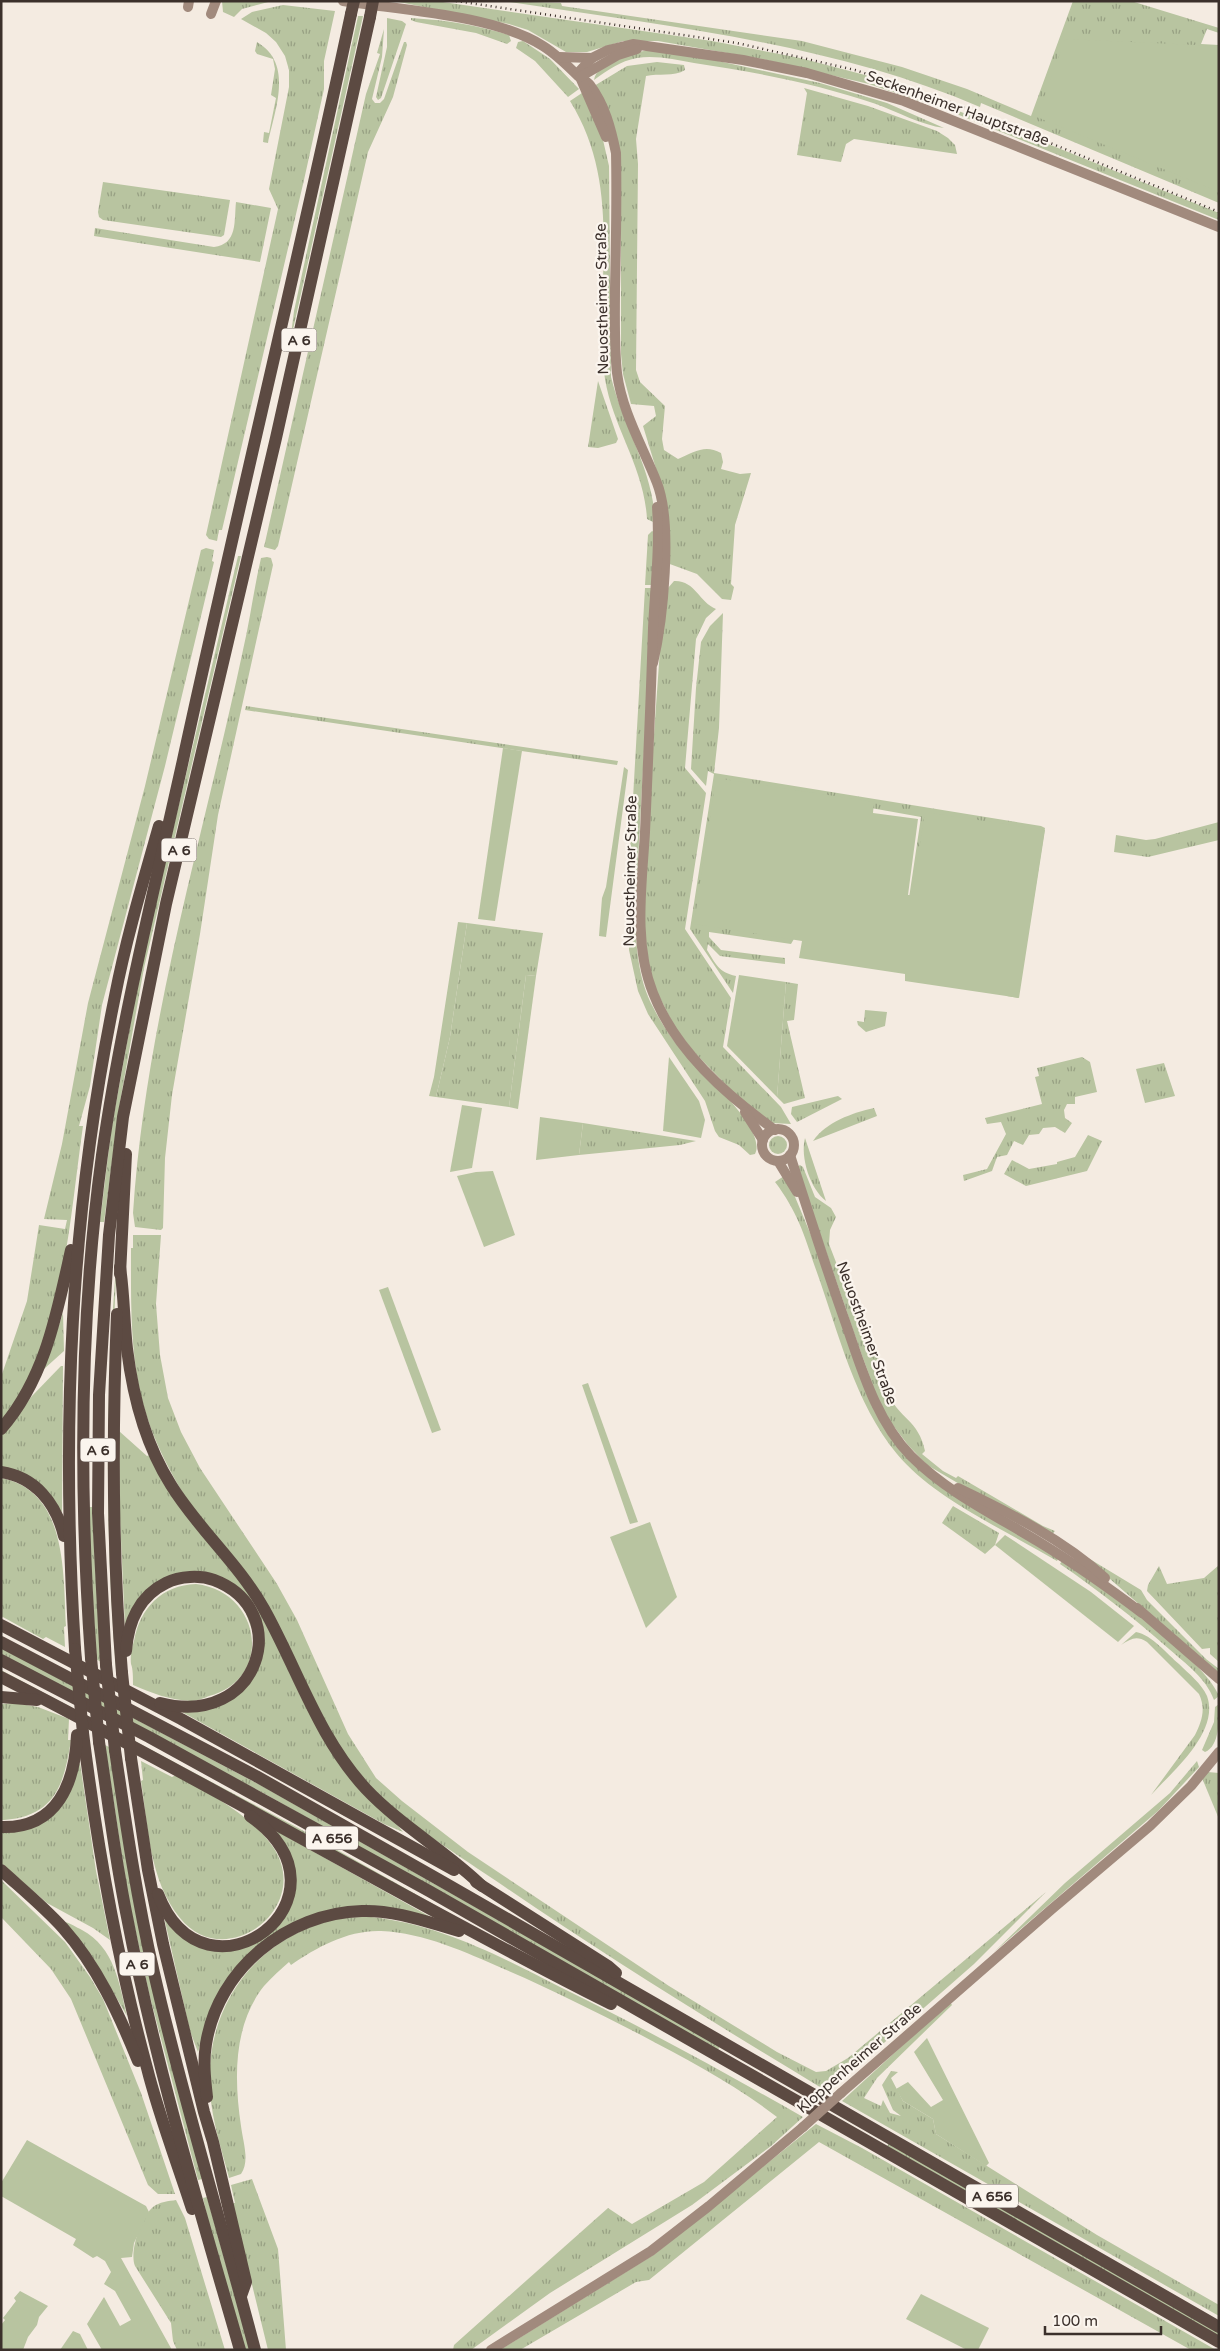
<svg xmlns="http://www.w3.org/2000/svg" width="1220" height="2351" viewBox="0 0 1220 2351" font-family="'Varela Round',sans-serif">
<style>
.grass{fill:url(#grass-tufts)}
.garden{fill:#b8c4a0}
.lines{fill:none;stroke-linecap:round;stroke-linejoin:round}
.secondary{stroke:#a18a7d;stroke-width:10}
.motorway{stroke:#5c4a42;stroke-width:12}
.rail{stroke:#3b302b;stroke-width:2.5;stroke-dasharray:1 4;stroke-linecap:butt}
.secondary-bridge{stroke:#a18a7d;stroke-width:10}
.motorway-bridge{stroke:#5c4a42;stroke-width:12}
.labels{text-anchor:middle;stroke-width:4.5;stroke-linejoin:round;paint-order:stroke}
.shield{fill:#fbf5ee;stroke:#756b66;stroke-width:1}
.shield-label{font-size:14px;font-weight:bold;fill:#3b302b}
.street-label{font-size:15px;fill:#3b302b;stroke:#fbf5ee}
</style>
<defs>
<pattern id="grass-tufts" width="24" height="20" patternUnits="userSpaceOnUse" patternTransform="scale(1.25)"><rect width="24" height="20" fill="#b8c4a0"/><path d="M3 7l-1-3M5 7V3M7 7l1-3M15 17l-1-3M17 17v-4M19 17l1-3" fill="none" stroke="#97a083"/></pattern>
</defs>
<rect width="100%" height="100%" fill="#f4ebe1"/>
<g class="grass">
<polygon points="222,1 272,1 242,9 234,17 223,12"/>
<polygon points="394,1 436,1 712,41 800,58 865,75 899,86 899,89 988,122 989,120 1219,213 1219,220 949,111 869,84 762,59 658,41 623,41 587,52 566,52 528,30 509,24"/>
<path d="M503,1L561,3L562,6L802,41L902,67L967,89L1031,116L1073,1H1131L1219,28V33L1207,29L1201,44L1219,45V203L981,103L980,107C828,42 664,26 503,1Z"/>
<polygon points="283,5 335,11 324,61 324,89 304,180 222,530 219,530 217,541 209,539 206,535 278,209 269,189 289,87 289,70 285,56 276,42 266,33 241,19 252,12"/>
<polygon points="358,16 363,16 290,343 294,311"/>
<polygon points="387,18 402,21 406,24 381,98 378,100 376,97 387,47"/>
<path d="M411,18C445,20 477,25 509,35L511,41L507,44L476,33L416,22L411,20Z"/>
<polygon points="384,29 382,57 372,99 375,103 380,103 384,99 404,42 406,42 407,45 393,97 368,152 278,546 275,550 264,547 366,94 380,54 377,53"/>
<polygon points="523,41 550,59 579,89 568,97 535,61 516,48 518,42"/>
<path d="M257,42C294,64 275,109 268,143L263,142L264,132L269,133L276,98L271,95L275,69L273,59L257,54L255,51Z"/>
<path d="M644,51H654L709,59L820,83L887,103L944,128C921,125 898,112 876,104C818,84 755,72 694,63C676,60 656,55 637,58C620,61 608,70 594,80C597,62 629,54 644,51Z"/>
<path d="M657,62L684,65L685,70C674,77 658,73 646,76L636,139L638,164L636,370L640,382L665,406L662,439L664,450L678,459C694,452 705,444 721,453L723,462L721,469L740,474L751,473L735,525L731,584L734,587L731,600L722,599L697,574L667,563L665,498L643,426L656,416L654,406L631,404L623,374L621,354V169L594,86L627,66Z"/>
<polygon points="804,88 868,106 937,131 948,138 955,145 957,154 854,139 846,144 841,162 797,155 807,93"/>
<path d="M582,93L600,127L609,166L611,377C623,426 652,468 655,519L653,522L647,519C644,467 613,428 605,379C601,357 602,333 602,311C604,237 611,167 570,101Z"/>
<polygon points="103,182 230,200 224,235 221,237 103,220 99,217 98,212"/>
<path d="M236,202L271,208L260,262L94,236L95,228L214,247C238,244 234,221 236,202Z"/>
<polygon points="598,381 618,439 616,443 598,448 588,447"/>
<polygon points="652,531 654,532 653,585 645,585 648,535"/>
<path d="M206,548L214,550L212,561L214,562L165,766L102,1005L90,1086L79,1126H83C71,1210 66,1299 30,1377C23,1393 11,1407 1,1422V1377L27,1301L39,1225L65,1229L67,1220L44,1219L62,1144L88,1003L145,786L201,550Z"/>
<polygon points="238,556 241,556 144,968 120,1102 104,1222 100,1222 111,1131 142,960"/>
<path d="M267,557L271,558L273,565L218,815L200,934L172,1095L165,1158L163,1228L161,1230L135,1227L133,1213C146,1019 203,839 243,650C250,620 254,588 261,558Z"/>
<path d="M674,581C695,580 699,602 716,609L706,618L696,639L685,768L706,793L685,929L731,998L723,1047L781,1107L791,1124L772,1123L739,1098L693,1051L674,1026L653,984L644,936L647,835L660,649L668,588Z"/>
<path d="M645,588H653L635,914C636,946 638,979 653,1007C661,1023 671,1038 683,1052C699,1071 768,1128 755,1154L750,1155L739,1145L719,1137L715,1131L705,1101L648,1014L638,991L629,950L628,886Z"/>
<path d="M723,613L719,728L714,773L1041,826L1045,828L1018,998L1007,996L1008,991L905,925L921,817L871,808L791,944L709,932V937L721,950L785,958V964L720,956L708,944L707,950C716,964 718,972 736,976L733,993L690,929L714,774L708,771L706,786L691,769L696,688L701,642L710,626Z"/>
<polygon points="246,706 618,761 617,765 245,710"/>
<polygon points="1219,822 1219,840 1148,857 1114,852 1116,835 1146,840 1155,839"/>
<polygon points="467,923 543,933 536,976 526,975 509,1107 436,1097 450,1037"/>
<polygon points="786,982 798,984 794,1020 787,1021 805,1098 784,1104 777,1097"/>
<polygon points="865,1010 887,1012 885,1026 866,1032 858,1025 857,1021 864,1022"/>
<polygon points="1082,1057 1090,1062 1097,1092 1075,1097 1075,1104 1067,1104 1064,1110 1065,1118 1072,1123 1065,1133 1055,1127 1043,1128 1039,1134 1029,1135 1023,1145 1014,1141 1007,1155 997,1157 992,1171 964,1181 963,1175 987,1169 1006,1134 1001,1122 987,1124 985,1118 1042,1104 1035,1077 1039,1076 1037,1068"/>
<polygon points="1164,1063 1175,1096 1145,1103 1136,1069"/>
<polygon points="838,1096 842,1099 797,1122 791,1114 792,1107"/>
<path d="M874,1108L877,1116L813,1141C826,1122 852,1113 874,1108Z"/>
<polygon points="583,1123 696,1141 680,1145 579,1155"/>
<polygon points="1088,1135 1102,1141 1087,1171 1026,1186 1004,1174 1012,1160 1029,1169 1057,1164 1057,1162 1075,1157"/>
<circle cx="778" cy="1145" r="9"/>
<path d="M805,1138L826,1201C810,1189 800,1157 805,1138Z"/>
<path d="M800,1165L803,1167L815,1197L831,1208L836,1217L830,1230L829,1244L859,1322C879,1337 879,1371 888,1393C898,1418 919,1420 925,1451L922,1454L943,1471L956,1478L958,1476L1043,1526L1055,1531L1052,1534L973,1492L927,1465L908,1445L889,1420L878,1399L860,1350L797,1167Z"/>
<path d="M784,1176L793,1192L901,1451L1059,1557L1057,1561C1007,1531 934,1499 897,1454C854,1402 838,1330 815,1267C804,1234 797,1211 775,1182Z"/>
<path d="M133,1235H161L156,1304L160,1355L168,1398L181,1432L200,1468L277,1584L297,1620L348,1734L376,1778L402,1801L468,1852L669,1986L777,2052L816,2072L826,2071L848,2058L1046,1892L974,1964L828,2092C719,2026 610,1959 505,1887C457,1854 406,1824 366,1782C323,1735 306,1669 270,1617C220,1546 157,1475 139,1387C130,1341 131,1295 131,1248H133Z"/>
<path d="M117,1254L114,1323L116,1670C105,1531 105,1393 117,1254Z"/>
<polygon points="63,1313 64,1351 44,1369"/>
<polygon points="61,1366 63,1366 62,1512 1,1468 1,1436 32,1396"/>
<polygon points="119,1431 147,1456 150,1455 245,1589 265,1621 302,1699 403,1832 384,1824 182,1712 220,1705 261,1654 237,1589 170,1577 125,1627 120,1518"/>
<path d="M1,1478C68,1491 63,1574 66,1626L64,1627L65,1647L46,1637L43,1639L1,1616Z"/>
<polygon points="953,1506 999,1533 995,1545 985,1554 942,1523"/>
<polygon points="88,1507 92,1507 101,1662 96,1659"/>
<polygon points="1070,1547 1141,1590 1147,1600 1206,1659 1219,1669 1219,1674 1102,1572"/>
<path d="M1063,1559C1098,1585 1205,1659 1219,1696L1214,1700C1206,1678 1186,1664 1169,1649C1134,1618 1098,1590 1060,1564Z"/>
<polygon points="1219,1565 1219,1662 1210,1654 1210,1648 1202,1649 1147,1591 1148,1585 1159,1566 1167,1584 1204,1578"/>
<path d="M196,1584C262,1592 274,1679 209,1696C204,1698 197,1701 191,1701C169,1700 152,1693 133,1685C133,1677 133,1669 131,1664C130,1657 132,1647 134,1641C140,1608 162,1585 196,1584Z"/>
<path d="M1136,1632C1152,1635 1167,1654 1179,1664C1189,1674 1201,1683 1207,1696C1220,1732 1172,1772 1151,1795L1195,1735C1202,1721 1206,1709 1199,1694L1147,1642C1136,1635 1131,1639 1121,1645Z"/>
<polygon points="1,1648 262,1786 720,2046 718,2050 265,1794 1,1654"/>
<polygon points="1,1670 300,1829 465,1922 1,1673"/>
<path d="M15,1703L38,1707L69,1719L68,1740H71C64,1785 55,1816 4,1820H1V1704Z"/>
<path d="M1219,1704C1219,1719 1220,1746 1205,1752L1202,1750L1214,1722L1215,1707Z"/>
<polygon points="105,1745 109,1747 202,2179 198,2180 149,1993 128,1896"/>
<path d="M141,1761L172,1777L176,1775C210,1794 250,1814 273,1847C314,1908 225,1974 180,1918C149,1880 148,1826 141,1781L143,1780Z"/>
<polygon points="1197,1761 1199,1767 1158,1811 994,1952 1065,1883 1170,1793"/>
<polygon points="80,1763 96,1871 110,1940 93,1928 47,1903 1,1863 1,1830 33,1826"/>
<polygon points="1208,1772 1219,1773 1219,1819 1202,1778"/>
<polygon points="273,1829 436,1920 361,1907 260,1945 204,2034 198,2052 190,2031 164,1917 172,1926 230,1949 289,1908 281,1839"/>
<polygon points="1,1880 65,1942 90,1977 103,1999 141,2093 175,2194 158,2194 148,2185 71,1999 51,1969 1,1917"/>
<path d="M371,1917C439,1924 502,1957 562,1988C644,2028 724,2072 803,2117L771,2146L692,2205L550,2293L471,2350H453L454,2345L473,2328L608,2208L632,2224L704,2182L777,2117C734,2084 688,2060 641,2035C596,2012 551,1989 504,1969C465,1952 425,1933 381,1931C348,1930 317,1947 291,1965L289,1962C281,1969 272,1977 264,1986C233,2025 234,2079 241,2126C243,2142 250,2161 241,2174L229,2178C222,2150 212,2122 210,2091C204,2006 257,1935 341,1918C351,1917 361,1917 371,1917Z"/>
<path d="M65,1922C70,1923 76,1927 82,1930C115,1948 119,1983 127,2016L95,1961Z"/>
<polygon points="950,2002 952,2005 877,2078 864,2098 881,2106 883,2100 890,2113 901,2116 893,2110 882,2085 891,2071 898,2072 891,2078 903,2101 933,2119 936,2134 1097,2235 1219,2305 1219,2316 842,2101"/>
<polygon points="816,2124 862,2148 1216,2350 1191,2350 819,2142 649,2280 636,2282 520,2350 500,2350 655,2254"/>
<polygon points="889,2143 1219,2332 1219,2336 887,2146"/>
<polygon points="252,2179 278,2249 286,2350 268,2350 232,2203 235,2203 231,2185"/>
<polygon points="207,2197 250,2350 245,2350 208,2220 203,2198"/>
<path d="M176,2200L185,2218L225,2350H177L173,2341L171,2323L135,2266C129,2252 141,2217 153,2207C159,2202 169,2201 176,2200Z"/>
</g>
<g class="garden">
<polygon points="1065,39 1219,46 1219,192 1037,117"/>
<polygon points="503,748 522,751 495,921 478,919"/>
<polygon points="624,767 628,770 606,937 599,936 602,898 606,887"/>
<polygon points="716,778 874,802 873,813 918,819 908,895 912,895 925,812 1045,830 1019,998 905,981 905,974 799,958 802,941 694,924"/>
<polygon points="458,922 467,923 450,1037 436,1097 429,1096 434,1077"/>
<polygon points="526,975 536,976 518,1109 509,1107"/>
<polygon points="739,975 786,982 777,1097 727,1046"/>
<polygon points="669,1057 699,1101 705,1120 701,1138 663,1131"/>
<polygon points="462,1105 482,1108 472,1168 450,1172"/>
<polygon points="540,1117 583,1123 579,1155 536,1160"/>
<polygon points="493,1171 515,1235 484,1247 457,1176 476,1172"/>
<polygon points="388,1287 441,1430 432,1433 379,1290"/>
<polygon points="588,1383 638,1522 630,1524 582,1385"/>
<polygon points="650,1522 677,1597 646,1628 610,1537"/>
<polygon points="1005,1535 1091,1592 1134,1626 1118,1642 995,1545"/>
<polygon points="927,2038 989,2163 986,2166 936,2134 933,2119 903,2101 896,2089 908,2082 931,2107 943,2100 914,2052"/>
<polygon points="27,2140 146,2206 149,2212 134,2243 132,2257 121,2258 172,2350 102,2350 87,2324 104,2297 120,2326 131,2320 115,2291 104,2284 111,2272 105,2261 97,2256 93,2258 73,2245 76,2239 1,2196 1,2183"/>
<polygon points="20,2291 48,2306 39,2317 37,2325 28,2337 23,2350 1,2350 1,2325 5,2320 3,2318 16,2301 14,2298"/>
<polygon points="921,2294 989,2328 978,2350 967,2350 906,2319"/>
<polygon points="73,2331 80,2334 88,2350 60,2350"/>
</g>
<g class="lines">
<g class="secondary">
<path d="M343,1C400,10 495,15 543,46C556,54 567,65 578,76C582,79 587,81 590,85C605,105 611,129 616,153C617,198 616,244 615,289C615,317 614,345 617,373C622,412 643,447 657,483C673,524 663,620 653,663"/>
<polyline points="188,7 189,1"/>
<polyline points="211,14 216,1"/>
<polyline points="559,57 592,58"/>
<polyline points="577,74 592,58 608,50 633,44 743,60 807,73 904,101 1219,227"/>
<polyline points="580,77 606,137"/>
<polyline points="580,77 618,55 637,49"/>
<path d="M657,507C660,547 655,588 653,628C651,696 648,764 645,832C642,884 633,943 653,993C675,1050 726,1095 775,1130"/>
<polyline points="745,1112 763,1140"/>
<circle cx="778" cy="1145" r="16"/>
<path d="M790,1155C808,1211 826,1268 846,1324C862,1370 876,1420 911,1456C948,1493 995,1515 1039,1542C1075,1564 1109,1588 1142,1613"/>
<polyline points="778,1161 797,1192"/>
<path d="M958,1488C1008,1512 1064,1540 1105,1578"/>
<polyline points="1137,1608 1219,1679"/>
<polyline points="841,2093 1052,1909 1150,1826 1191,1786 1219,1752"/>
<polyline points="491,2350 651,2251 709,2206 803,2127"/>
</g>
<g class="motorway">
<path d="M120,1267C124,1294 124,1322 127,1349C133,1397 145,1444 171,1485C198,1529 239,1564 264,1609C298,1670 318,1737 366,1789C401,1826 446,1851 482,1886"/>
<polyline points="120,1274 126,1154"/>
<path d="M117,1314C112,1434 112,1553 122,1673"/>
<path d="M1,1429C45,1379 57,1313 71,1250"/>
<path d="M1,1472C35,1477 56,1503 64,1536"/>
<polyline points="1,1625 181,1719 454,1870"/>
<polyline points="1,1642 256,1776 436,1878 1219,2327"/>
<path d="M75,1649C61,1428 70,1214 115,996C126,939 143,882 159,826"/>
<path d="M126,1651C128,1623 139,1596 166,1583C180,1576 200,1575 214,1580C294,1610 261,1729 160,1703"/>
<path d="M91,1658C79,1490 79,1322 102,1155C121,1021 154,891 183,760C237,511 298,263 351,14"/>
<polyline points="1,1660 149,1737 429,1891 1219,2342"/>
<polyline points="106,1665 98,1513 99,1395 109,1235 123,1117 166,904 276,438 370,17"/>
<path d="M1,1677C207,1782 405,1900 611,2004"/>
<polyline points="1,1697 37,1700"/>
<path d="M83,1733C97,1846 117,1958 147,2068C159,2116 177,2162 192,2209"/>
<path d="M99,1742C108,1800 115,1859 127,1917C155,2063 199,2207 240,2350"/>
<path d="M115,1750C126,1825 137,1900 154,1973C183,2100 222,2224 255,2350"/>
<polyline points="131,1758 148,1870 163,1944 204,2112 213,2142 246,2282 241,2296"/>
<path d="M1,1827C58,1829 75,1782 77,1735"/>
<path d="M1,1870C22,1889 44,1907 63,1928C97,1966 119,2014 138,2061"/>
<polyline points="476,1882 608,1966 616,1973"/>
<path d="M158,1894C205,2016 365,1897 250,1816"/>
<path d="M207,2097C205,2079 203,2062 206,2044C218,1969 287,1913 362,1911C396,1910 427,1922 459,1931"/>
</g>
<polyline class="rail" points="456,1 737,43 855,70 940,98 1219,212"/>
<polyline class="secondary-bridge" points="803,2127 841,2093"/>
<g class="motorway-bridge">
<polyline points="351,14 354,1"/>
<polyline points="370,17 373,1"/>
<polyline points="75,1649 83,1733"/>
<polyline points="91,1658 99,1742"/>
<polyline points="106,1665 115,1750"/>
<polyline points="122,1673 131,1758"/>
</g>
</g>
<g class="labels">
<g class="shield">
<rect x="281.5" y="328.5" width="35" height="23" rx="4"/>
<rect x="161.5" y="838.5" width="35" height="23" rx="4"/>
<rect x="80.5" y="1438.5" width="35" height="23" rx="4"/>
<rect x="306" y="1826.5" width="52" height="23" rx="4"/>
<rect x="119.5" y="1952.5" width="35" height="23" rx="4"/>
<rect x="966" y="2184.5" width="52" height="23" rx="4"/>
</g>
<g class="shield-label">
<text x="299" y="345">A 6</text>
<text x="179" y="855">A 6</text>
<text x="98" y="1455">A 6</text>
<text x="332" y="1843">A 656</text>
<text x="137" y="1969">A 6</text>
<text x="992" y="2201">A 656</text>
</g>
<g class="street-label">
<text transform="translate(958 108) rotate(20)" y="5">Seckenheimer Hauptstraße</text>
<text transform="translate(602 299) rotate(-91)" y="5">Neuostheimer Straße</text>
<text transform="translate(630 871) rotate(-89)" y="5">Neuostheimer Straße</text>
<text transform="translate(867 1333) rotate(70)" y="5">Neuostheimer Straße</text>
<text transform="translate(859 2058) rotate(-41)" y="5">Kloppenheimer Straße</text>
</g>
</g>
<rect width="1220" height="2351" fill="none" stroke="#3b302b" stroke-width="5"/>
<path d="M1045 2326v8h116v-8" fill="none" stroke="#3b302b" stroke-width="2.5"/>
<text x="1052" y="2326" font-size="15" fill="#3b302b" stroke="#fbf5ee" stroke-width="4" paint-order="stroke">100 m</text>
</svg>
